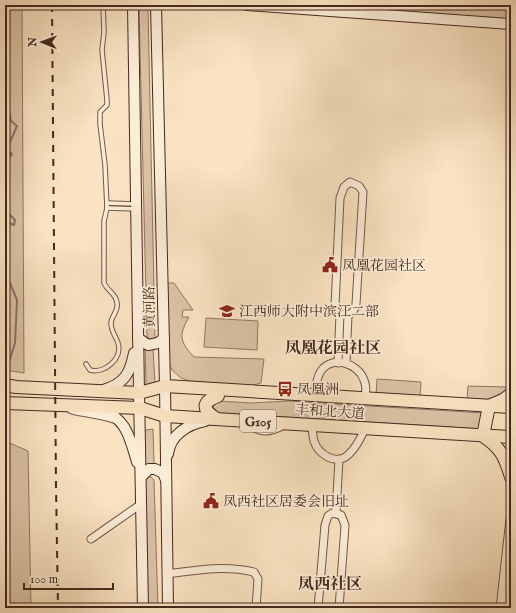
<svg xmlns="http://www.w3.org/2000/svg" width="516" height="613" viewBox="0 0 516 613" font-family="'IM FELL English','Noto Serif SC',serif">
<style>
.green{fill:#dbc3a6;stroke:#907662}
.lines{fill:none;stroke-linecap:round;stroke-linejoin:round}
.stream{stroke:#8c735f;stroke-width:2}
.service-casing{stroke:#725847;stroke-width:5.5}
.minor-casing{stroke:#725847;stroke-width:9}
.tertiary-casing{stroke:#725847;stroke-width:11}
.secondary-casing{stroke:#45291e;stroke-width:12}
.trunk-casing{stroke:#45291e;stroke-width:14}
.service{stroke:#fcedd7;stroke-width:3.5}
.minor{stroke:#fcedd7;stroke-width:7}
.tertiary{stroke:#fcedd7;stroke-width:9}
.secondary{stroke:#fcedd7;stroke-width:10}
.trunk{stroke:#fae3c2;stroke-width:12}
.rail{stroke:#45291e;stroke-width:2;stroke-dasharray:7 7;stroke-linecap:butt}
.labels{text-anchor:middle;stroke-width:3.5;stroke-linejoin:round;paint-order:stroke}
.shield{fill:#fcedd7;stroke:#7c6456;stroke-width:1}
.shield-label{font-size:13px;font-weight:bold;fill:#45291e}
.poi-label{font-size:14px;fill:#45291e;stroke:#fcedd7;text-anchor:start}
.street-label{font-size:14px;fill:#45291e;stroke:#fcedd7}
.quarter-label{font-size:16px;font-weight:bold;fill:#45291e;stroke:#fcedd7}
</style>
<rect width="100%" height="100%" fill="#fae3c2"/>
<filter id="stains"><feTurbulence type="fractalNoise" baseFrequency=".005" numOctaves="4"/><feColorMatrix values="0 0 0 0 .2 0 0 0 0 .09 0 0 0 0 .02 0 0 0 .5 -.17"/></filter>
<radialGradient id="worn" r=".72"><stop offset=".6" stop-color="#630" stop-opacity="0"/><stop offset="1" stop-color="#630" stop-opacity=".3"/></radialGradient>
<g class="green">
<polygon points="5,5 22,5 24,373 5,370"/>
<polygon points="274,5 497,5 511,6 511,21"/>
<polygon points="140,7 147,7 148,10 155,337 153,340 149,340 147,336 139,9"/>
<path d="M167,283H174L193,310H183L182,317H189C179,335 179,341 194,357L264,359L261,383L250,386L189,381L181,378L172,370L168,362Z"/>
<polygon points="206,318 258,321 257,350 204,347"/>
<polygon points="145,347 153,349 155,383 148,386 146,384"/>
<polygon points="377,379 421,382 420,398 376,396"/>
<path d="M468,386L508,387C496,403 485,400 467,400Z"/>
<polygon points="218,401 251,403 289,401 483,413 484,429 218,413 213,407"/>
<polygon points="153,429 154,462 153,466 146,466 144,463 144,433 146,430"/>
<polygon points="5,441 28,451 31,608 5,608"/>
<polygon points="147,477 151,477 154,480 158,608 147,608 144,480"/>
</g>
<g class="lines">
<g class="stream">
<polyline points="5,27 8,28 5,34"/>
<polyline points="5,54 7,57 6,65 5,66"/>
<polyline points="5,90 11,121 17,126 7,149 12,154 7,161 5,172"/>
<polyline points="5,215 10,215 15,220 14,225 9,223 5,223"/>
<polyline points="5,271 17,300 15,343 10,359 5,363"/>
<polyline points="5,557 8,560 5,581 9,594 6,601 5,606"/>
</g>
<defs>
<g id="service">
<polyline points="107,203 135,204"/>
<polyline points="107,208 136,209"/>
<path d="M86,364L90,370C104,374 123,359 118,343C116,336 111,332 111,323C111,316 119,311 117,303C116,293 108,292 104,283V221L107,208L105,165L100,124V112L107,105V100L102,50L104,32L103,5"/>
<path d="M246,425C260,435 269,435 284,427"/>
</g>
<g id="minor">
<path d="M350,182L359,186L363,192L356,304C354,316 344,318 336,311L335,306L340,198L344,187Z"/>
<polyline points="338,363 340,314"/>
<polyline points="346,363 348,315"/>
<path d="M315,395C316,387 316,378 321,371C332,355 358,363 364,380C366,385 366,393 365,398"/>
<path d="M312,425C312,430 313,436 314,441C318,454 336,466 348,455C356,448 361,438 365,428"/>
<polyline points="336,513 339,459"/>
<polyline points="91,539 141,504"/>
<path d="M167,574C196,570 225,565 254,572L258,579L256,608"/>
<polyline points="318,608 325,525 328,516 332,513 341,515 345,525 339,608"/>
</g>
<g id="tertiary">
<path d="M72,409C86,413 101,413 114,418"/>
<polyline points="501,608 511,519"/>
</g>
<g id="secondary">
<polyline points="133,5 139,393 143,608"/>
<polyline points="156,5 165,386 168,608"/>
<polyline points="247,5 511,24"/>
<polyline points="138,338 148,345 158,343 164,338"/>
<path d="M103,390C124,384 130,374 134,353"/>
<path d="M99,407C127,420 129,435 137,462"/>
<path d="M168,454C170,435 188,424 205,421"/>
<polyline points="141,477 149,469 155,469 163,473 166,480"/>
</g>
<g id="trunk">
<polyline points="5,385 16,387 139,393 165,386 511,407"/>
<path d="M511,394L503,400L489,406L483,436C501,448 505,457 511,477"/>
<polyline points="5,403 140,408 165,416 511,437"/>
<path d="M217,419C202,410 201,402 218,396"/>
</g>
</defs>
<use href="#service" class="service-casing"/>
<use href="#minor" class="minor-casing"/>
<use href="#tertiary" class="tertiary-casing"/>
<use href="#secondary" class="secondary-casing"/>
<use href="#trunk" class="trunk-casing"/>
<use href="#service" class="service"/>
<use href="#minor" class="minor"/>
<use href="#tertiary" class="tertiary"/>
<use href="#secondary" class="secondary"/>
<use href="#trunk" class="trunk"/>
<polyline class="rail" points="52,5 56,486 58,608"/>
</g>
<defs>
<symbol id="civic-bare" viewBox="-9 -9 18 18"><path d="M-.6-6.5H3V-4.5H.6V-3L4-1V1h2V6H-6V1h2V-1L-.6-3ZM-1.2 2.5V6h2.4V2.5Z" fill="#8f2418" stroke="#fcedd7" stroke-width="2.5" paint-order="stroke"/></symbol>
<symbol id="school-bare" viewBox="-9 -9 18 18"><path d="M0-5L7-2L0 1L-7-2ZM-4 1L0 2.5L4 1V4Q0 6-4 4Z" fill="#8f2418" stroke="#fcedd7" stroke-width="2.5" paint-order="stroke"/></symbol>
<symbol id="bus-bare" viewBox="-9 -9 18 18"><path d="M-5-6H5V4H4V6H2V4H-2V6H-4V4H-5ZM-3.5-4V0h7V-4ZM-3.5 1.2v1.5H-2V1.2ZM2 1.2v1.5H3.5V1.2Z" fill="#8f2418" stroke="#fcedd7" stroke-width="2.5" paint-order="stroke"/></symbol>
</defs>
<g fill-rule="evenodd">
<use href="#civic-bare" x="319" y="254" width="22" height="22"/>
<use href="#school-bare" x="216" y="300" width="22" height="22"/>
<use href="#bus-bare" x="274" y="378" width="22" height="22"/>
<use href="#civic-bare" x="200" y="490" width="22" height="22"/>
</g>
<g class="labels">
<rect class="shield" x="240" y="410" width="36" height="22" rx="3"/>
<g class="shield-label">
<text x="258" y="426">G105</text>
</g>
<g class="poi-label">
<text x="342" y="270">凤凰花园社区</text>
<text x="239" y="316">江西师大附中滨江二部</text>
<text x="297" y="394">凤凰洲</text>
<text x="223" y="506">凤西社区居委会旧址</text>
</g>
<g class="street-label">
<text transform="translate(149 307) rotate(-91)" y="5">黄河路</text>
<text transform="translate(330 411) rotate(4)" y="5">丰和北大道</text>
</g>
<g class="quarter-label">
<text x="333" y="353">凤凰花园社区</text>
<text x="330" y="589">凤西社区</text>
</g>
</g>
<rect width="516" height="613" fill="none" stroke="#fae3c2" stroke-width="20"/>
<rect x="6" y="6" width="504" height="601" fill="none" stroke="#45291e" stroke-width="2"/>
<rect x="10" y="10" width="496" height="593" fill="none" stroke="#45291e"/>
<g transform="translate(42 42) rotate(271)" stroke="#fcedd7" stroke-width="3" paint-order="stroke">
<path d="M0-3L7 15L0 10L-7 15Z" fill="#45291e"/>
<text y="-6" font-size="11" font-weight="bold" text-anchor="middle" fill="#45291e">N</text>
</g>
<path d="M24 583v6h89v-6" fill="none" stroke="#45291e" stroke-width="2"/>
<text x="30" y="583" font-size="12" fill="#45291e" stroke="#fcedd7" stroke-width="3" paint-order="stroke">100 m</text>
<rect width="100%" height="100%" filter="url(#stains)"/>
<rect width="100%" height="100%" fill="url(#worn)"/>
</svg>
